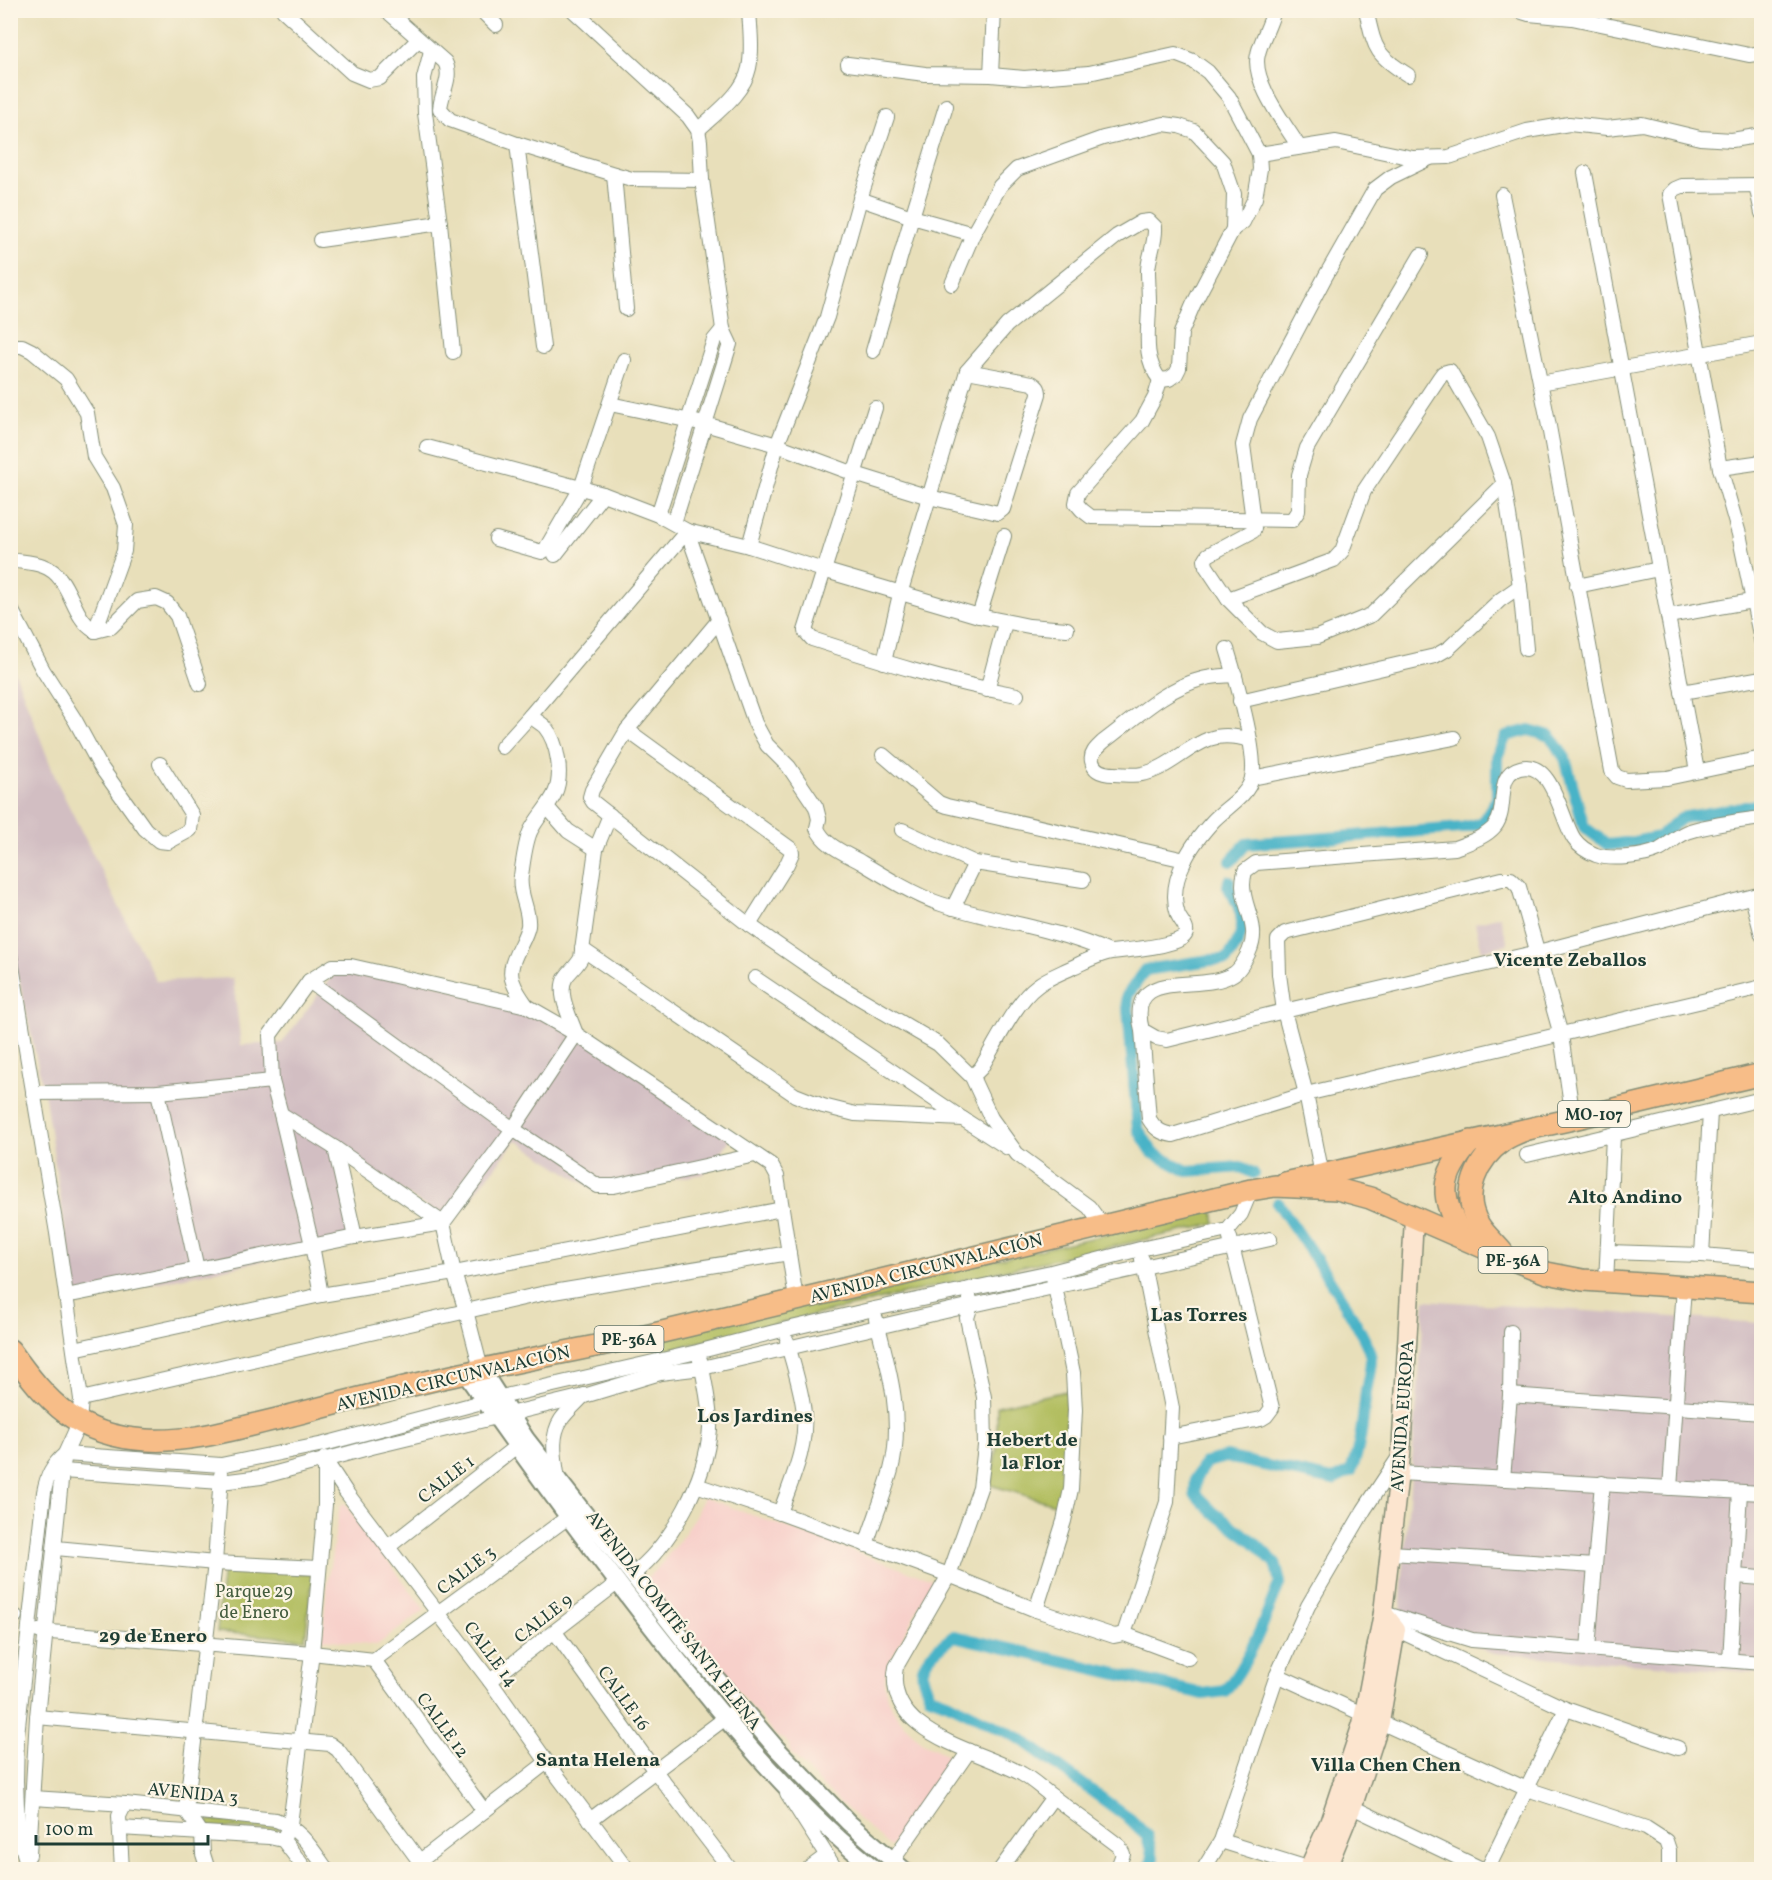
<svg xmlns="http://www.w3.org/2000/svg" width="1772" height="1880" viewBox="0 0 1772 1880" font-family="Vollkorn,serif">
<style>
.built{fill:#f7d0ca}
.industrial{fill:#d2bec2}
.green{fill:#b2be60;stroke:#687e4a;stroke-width:1.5}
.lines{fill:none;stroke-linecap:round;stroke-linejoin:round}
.canal{stroke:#49b3c7;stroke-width:12}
.minor-casing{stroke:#848e77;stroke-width:16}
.tertiary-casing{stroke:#848e77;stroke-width:20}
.secondary-casing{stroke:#848e77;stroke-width:21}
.primary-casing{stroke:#848e77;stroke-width:24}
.trunk-casing{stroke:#848e77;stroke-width:24}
.minor{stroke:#fff;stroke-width:14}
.tertiary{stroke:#fff;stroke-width:16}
.secondary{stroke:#fce5cf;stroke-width:18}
.primary{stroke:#f7bd88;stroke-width:21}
.trunk{stroke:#f7bd88;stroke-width:21}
.labels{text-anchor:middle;stroke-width:4.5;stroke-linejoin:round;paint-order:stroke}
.shield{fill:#fcf5e5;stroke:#617469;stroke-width:1.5}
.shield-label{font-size:16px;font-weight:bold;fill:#1f3d34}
.street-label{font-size:18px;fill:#1f3d34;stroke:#fcf5e5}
.park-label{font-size:18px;fill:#445d3f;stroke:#fcf5e5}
.neighbourhood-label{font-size:20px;font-weight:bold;fill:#1f3d34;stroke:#fcf5e5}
</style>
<rect width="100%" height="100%" fill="#fcf5e5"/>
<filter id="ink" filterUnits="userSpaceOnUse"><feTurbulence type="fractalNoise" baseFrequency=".0167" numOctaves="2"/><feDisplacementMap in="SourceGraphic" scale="12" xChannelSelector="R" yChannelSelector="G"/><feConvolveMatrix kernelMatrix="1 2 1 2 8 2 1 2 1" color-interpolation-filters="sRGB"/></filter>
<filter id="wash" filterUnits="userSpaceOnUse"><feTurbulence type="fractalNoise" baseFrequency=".008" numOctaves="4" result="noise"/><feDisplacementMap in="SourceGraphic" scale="24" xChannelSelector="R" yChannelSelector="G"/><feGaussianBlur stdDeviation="1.35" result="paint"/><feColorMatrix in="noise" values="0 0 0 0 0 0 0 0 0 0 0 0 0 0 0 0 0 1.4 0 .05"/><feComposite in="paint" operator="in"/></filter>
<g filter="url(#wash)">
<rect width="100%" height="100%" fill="#e8dfba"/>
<g class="built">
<polygon points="703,1497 935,1581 923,1599 888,1665 884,1682 886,1694 896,1715 921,1742 948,1755 950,1765 890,1847 824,1788 791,1753 790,1746 785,1740 777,1737 708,1656 645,1580 661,1564 682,1537 695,1517"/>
<polygon points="344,1503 425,1610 377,1645 322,1639 327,1584 340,1506"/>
</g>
<g class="industrial">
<polygon points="10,659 57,782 156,981 233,978 241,1045 282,1043 335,972 405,975 584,1028 734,1135 703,1174 597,1192 516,1140 456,1218 446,1220 342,1151 356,1242 76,1299 45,1098 19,979 11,976"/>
<polygon points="1500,916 1508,944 1482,951 1475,923"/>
<polygon points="1425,1300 1761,1323 1761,1673 1490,1653 1400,1612"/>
</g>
<g class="green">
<polygon points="1213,1210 1215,1224 997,1272 666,1350 666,1335"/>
<polygon points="1067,1391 1064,1495 1061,1506 990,1485 997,1447 997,1406"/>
<polygon points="223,1566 313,1574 305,1639 217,1632"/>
<polygon points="781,1763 898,1869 887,1869 846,1836 777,1769"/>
<polygon points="210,1820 278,1826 279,1830 272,1831 209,1827 207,1822"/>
</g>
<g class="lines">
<g class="canal">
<polyline points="1231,861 1246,844 1461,828 1482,823 1497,799 1497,757 1506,736 1529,730 1550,736 1565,758 1584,827 1608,845 1634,842 1659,837 1681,818 1762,804"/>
<path d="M1229,881L1228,887C1247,915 1247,934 1226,960H1210L1145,970L1127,996L1138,1129L1153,1153L1187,1171L1241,1167L1253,1173"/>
<path d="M1148,1870L1153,1858L1147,1836L1130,1819L1021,1739L949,1703L930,1696C928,1690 924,1684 923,1677C919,1660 942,1645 954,1636L1203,1694L1225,1691C1251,1659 1264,1620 1280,1582L1275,1563L1254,1542L1213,1512L1195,1494L1196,1477L1206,1462L1226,1457L1333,1480L1351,1471C1361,1446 1363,1418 1366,1391C1368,1381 1371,1369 1371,1359C1369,1332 1296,1231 1278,1203"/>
</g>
</g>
</g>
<g filter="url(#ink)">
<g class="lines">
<defs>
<g id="minor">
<polyline points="283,10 352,73 369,80 380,78 418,40"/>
<path d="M386,10L445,62C453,77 441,93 440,109L450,120L517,144L614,174L632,179L702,180"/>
<polyline points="481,10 496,25"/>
<polyline points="573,10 688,116 698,130 700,141 702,180 723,329"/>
<path d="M1274,10C1270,26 1261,40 1258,54C1251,81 1285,124 1299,147"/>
<path d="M1366,10C1375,48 1374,54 1408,75"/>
<polyline points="1516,10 1529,14 1572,18 1749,55 1762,53"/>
<polyline points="848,64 925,74 991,75 1024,78 1089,73 1175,54 1193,61 1208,72 1229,97 1259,154 1260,169 1255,198 1243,222 1233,229"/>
<polyline points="991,75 994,10"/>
<path d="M698,130C716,113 744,93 749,68C753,49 750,29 749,10"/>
<polyline points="517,144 543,347"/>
<polyline points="1259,154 1336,142 1413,158 1449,157 1527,131 1569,124 1607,128 1642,124 1700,138 1732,140 1762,135"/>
<polyline points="1430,158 1391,177 1375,189 1325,277 1250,419 1243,445 1254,528 1253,531 1208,555 1205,560 1206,566 1228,599 1262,633 1277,641 1317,637 1371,615 1504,484"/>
<polyline points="1585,173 1697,771"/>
<polyline points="614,174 626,309"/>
<polyline points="1756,185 1762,213"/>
<polyline points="1762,185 1682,186 1675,189 1670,194 1720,468 1739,534 1762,644"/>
<polyline points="1502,195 1548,421 1612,771 1617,777 1626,780 1667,778 1762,758"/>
<polyline points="860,199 912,217 973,234"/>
<polyline points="440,223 453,352"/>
<polyline points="320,240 440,223 425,113 424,78 431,51"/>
<polyline points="10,346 22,346 32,351 66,379 87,413 94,457 113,488 126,525 124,551 95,631"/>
<polyline points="873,351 912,217 946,106"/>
<polyline points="1160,380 1155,397 1142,421 1078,493 1076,503 1082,510 1091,517 1292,520 1298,511 1299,475 1307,448 1421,255"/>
<polyline points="1540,383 1762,343"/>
<path d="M610,404L705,424L777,445L855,474L929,497L998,513L1003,509L1039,394C1039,388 1037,386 1032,383L967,371"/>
<path d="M875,408L805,631L812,639C880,661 947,682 1017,695"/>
<polyline points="427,447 603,494 658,515 687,531 749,546 823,570 979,616 1004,536"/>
<polyline points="1720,468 1762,462"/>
<polyline points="658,515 714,340 723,329 730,344 674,523"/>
<polyline points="496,539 542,552 545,550 581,488 624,360"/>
<polyline points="749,546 777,445 827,317 860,199 887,117"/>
<polyline points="555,555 603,494"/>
<path d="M10,560C21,562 33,562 43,566C72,576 70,617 95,631L111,627L137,601L156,598L167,603L177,616L200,684"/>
<polyline points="1577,586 1659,569"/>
<polyline points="1228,599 1334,560 1342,551 1364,491 1440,377 1443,373 1450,371 1488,437 1504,484 1520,586 1526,649"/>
<polyline points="10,607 43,670 75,720 100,766 145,829 159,841 168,842 190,830 192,815 160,764"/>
<polyline points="979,616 1029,626 1067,629"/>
<polyline points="1668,616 1752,601"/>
<polyline points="719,620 627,730 592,790 590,797 593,802 749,925 827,979 938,1044 972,1077 991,1118 1017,1154 1089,1207 1103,1226"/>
<path d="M884,662L900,594L967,371L1007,325L1117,236L1141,222L1149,221L1155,227C1156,242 1149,255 1148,270C1148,280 1149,292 1149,303C1149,331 1142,357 1160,380L1169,379L1176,374L1179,368L1181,333L1193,305L1233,229L1234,194L1223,162L1194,131L1179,126L1164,124L1103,138L1017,169L1000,186L973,234L952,284"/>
<path d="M1235,675C1224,676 1212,676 1202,679C1165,688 1133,720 1103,742C1098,747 1090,753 1092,761C1094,772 1105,774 1114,774C1123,774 1134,776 1142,774C1168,769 1185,748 1209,739C1223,734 1236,736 1250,740"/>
<polyline points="987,690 1005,623"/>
<polyline points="1682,692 1762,678"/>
<polyline points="1240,701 1435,656 1449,648 1500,600 1520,586"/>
<polyline points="627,730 791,849 792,853 787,864 749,925"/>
<path d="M502,747L530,716L687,531L755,723L767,745L789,767L816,807L819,819L817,828C823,844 844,853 859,861C882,875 916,896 941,904C996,922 1056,928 1109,952"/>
<polyline points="883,755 939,803 947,806 1185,860"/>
<polyline points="1252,778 1454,738"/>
<polyline points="547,807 568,831 596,849"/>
<path d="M1762,818C1738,821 1713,824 1690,831C1678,834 1669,845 1659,850C1644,857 1611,860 1596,855C1588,852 1579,846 1574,839C1561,820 1553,759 1520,768C1494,774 1509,808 1495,826C1486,837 1468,843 1455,848L1256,863L1245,871C1244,875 1243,880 1243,885C1243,909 1261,926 1249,952C1246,958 1239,971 1233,974C1200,995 1125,965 1142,1030L1156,1038L1167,1040L1284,1011L1538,952L1762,894"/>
<polyline points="902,830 975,863 1083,880"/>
<polyline points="1752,897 1762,935"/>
<polyline points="953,908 975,863"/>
<polyline points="582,949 795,1095 823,1106 855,1114 963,1119 1008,1148"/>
<polyline points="10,954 57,1233 81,1399 79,1423 65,1454 62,1471 37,1717 29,1855"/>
<polyline points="755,978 963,1119"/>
<polyline points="309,981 513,1129 598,1186 614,1186 755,1155"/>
<path d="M527,1006C522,999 516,991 513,982C505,964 525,943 528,926C530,909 518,894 521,876C523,862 525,844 530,832C537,817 548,808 555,793C563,775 558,743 545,727C541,723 535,720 530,716"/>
<path d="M1142,1030L1149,1119C1155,1129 1161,1133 1173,1135L1306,1094L1762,987"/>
<path d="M972,1077L981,1068C995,1045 1016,1001 1037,986C1047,978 1061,973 1073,967C1084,962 1099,954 1111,952C1129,950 1168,947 1182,938C1192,931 1181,922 1178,915C1172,897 1176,878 1184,862C1190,848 1203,832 1213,821C1225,808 1248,796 1252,778C1258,754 1235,675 1227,649"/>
<polyline points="272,1081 270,1035 309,981 333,966 351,966 527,1006 576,1034 771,1165 777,1176 796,1299"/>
<polyline points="158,1092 197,1269"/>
<polyline points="33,1093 158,1092 272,1081 281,1114 335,1148 443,1223"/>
<polyline points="281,1114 312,1245 321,1295"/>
<polyline points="335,1148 355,1237"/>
<polyline points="1527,1155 1762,1099"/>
<polyline points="1322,1175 1306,1094 1284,1011 1279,974 1278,940 1285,933 1502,879 1511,879 1519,887 1561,1035 1573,1119"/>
<polyline points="1608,1252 1702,1255 1762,1260"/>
<polyline points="1702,1255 1710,1112"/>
<polyline points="1606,1283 1613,1136"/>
<polyline points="66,1296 355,1237 443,1223"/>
<path d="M970,1299L971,1305L967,1318L984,1397L985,1446L980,1488L949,1575L896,1667C883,1735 979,1749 1022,1774C1033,1780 1042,1789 1052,1796C1074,1813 1097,1829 1119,1846L1123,1854L1117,1870"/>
<polyline points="74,1349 321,1295 454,1273 782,1209"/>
<path d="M481,1369L466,1311L454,1273L443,1223L513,1129L576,1034C571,1019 556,992 566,977C571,970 577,966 581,958L596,849L610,815"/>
<polyline points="1510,1395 1762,1413"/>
<polyline points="81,1399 541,1294 789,1253"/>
<polyline points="1170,1437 1261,1419 1266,1416 1272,1408 1230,1238"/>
<polyline points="325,1460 346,1492 490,1681 547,1762 628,1870"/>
<polyline points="62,1471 221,1482 261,1477 372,1447 584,1396 660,1373 702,1368 950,1310 1270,1239"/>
<polyline points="1399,1473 1762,1493"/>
<polyline points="1503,1479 1510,1395 1511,1332"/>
<path d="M558,1481C556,1462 549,1438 561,1420C567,1411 577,1403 584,1395"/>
<polyline points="696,1485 780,1513 949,1575 1036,1610 1114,1636 1124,1634 1188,1658"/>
<polyline points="1670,1488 1684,1287"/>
<path d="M780,1513C791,1481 807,1449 804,1414C802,1390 793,1365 787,1341"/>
<path d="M866,1545C874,1520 884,1495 891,1470C904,1420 889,1368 876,1319"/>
<polyline points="388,1547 523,1441"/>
<polyline points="56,1548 215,1563 318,1568"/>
<polyline points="1391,1553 1595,1566"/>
<path d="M633,1574C673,1543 706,1479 710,1429C711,1413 704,1376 700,1360"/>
<polyline points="1735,1576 1762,1578"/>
<polyline points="1036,1610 1064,1521 1071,1489 1075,1410 1073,1373 1053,1277"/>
<polyline points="1383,1613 1472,1640 1762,1663"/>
<polyline points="10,1616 15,1616"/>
<polyline points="1389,1626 1566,1709 1678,1748"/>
<polyline points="38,1631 312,1653 374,1660"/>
<polyline points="555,1632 655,1771 731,1870"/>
<polyline points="1124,1634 1167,1502 1172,1408 1142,1259"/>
<polyline points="1588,1649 1602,1483"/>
<polyline points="374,1660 575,1512"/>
<polyline points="374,1660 484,1811"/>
<polyline points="1730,1660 1740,1492"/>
<polyline points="1277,1675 1527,1789 1646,1828 1666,1841 1669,1850 1669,1870"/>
<polyline points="490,1681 617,1583"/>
<polyline points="37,1717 330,1744 338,1750 426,1870"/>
<polyline points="787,1793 836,1870"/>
<path d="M33,1798L125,1804L276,1820C301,1829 312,1849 327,1870"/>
<polyline points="1352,1807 1484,1870"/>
<polyline points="590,1820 740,1707"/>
<polyline points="120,1828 269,1837 283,1840 306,1870"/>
<polyline points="283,1840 290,1824 312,1653 325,1505 325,1458"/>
<polyline points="1221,1841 1314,1870"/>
<polyline points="893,1860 969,1751"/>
<polyline points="420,1861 547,1762"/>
<path d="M28,1867L18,1832L16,1781L17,1735L44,1492C47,1476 52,1465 65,1454L221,1465L324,1444L501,1397L697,1352L774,1332L874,1309L1051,1272L1140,1249L1228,1230L1241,1214L1251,1190"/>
<polyline points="122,1870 119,1816 125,1804"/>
<polyline points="208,1870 203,1854 202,1834 186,1810 215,1563 221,1475"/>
<polyline points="807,1870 826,1856"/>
<polyline points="1000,1870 1053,1797"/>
<polyline points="1203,1870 1221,1841 1277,1675 1308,1606 1364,1510 1399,1457"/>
<polyline points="1487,1870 1566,1709"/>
</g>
<g id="tertiary">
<polyline points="481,1369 526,1439 686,1643 777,1749 849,1823 904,1870"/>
<path d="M465,1373C532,1469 601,1563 674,1655C735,1732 798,1808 876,1870"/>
</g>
<g id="secondary">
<polyline points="1308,1870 1329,1823 1362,1724 1383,1613 1401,1455 1414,1218"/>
<polyline points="1326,1870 1355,1799 1380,1722 1396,1629 1383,1613"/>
</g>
<polyline id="primary" points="1285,1183 1573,1119 1762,1074"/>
<g id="trunk">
<path d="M1463,1238C1440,1196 1438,1179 1471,1141"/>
<path d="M1503,1253C1496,1244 1485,1235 1479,1225C1460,1194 1477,1159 1504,1140C1510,1136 1518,1133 1525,1130"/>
<path d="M10,1350C48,1403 77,1436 146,1440C191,1443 237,1428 281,1418C343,1402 404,1386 466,1373C530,1358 595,1347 658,1333C856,1287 1054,1237 1251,1190L1275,1186L1337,1189L1370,1198L1508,1258L1547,1273L1583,1280L1762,1292"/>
</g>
</defs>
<use href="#minor" class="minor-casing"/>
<use href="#tertiary" class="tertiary-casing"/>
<use href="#secondary" class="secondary-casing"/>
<use href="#primary" class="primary-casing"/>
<use href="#trunk" class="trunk-casing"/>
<use href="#minor" class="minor"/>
<use href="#tertiary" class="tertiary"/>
<use href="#secondary" class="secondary"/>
<use href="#primary" class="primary"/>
<use href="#trunk" class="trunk"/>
</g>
</g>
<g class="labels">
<g class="shield">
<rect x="1558" y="1101" width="72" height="26" rx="4.5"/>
<rect x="1478.5" y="1247" width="69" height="26" rx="4.5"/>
<rect x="594.5" y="1326" width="69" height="26" rx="4.5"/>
</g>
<g class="shield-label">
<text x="1594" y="1120">MO-107</text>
<text x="1513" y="1266">PE-36A</text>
<text x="629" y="1345">PE-36A</text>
</g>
<g class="street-label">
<text transform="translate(926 1268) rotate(-14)" y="6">AVENIDA CIRCUNVALACIÓN</text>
<text transform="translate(453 1378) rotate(-13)" y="6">AVENIDA CIRCUNVALACIÓN</text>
<text transform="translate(1402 1416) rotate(-86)" y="6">AVENIDA EUROPA</text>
<text transform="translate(446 1479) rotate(-38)" y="6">CALLE 1</text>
<text transform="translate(466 1570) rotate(-37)" y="6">CALLE 3</text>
<text transform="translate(543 1618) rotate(-38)" y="6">CALLE 9</text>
<text transform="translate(674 1620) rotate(52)" y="6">AVENIDA COMITÉ SANTA ELENA</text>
<text transform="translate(491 1654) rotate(53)" y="6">CALLE 14</text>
<text transform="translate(624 1698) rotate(54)" y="6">CALLE 16</text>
<text transform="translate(443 1725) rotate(54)" y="6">CALLE 12</text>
<text transform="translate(193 1793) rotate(6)" y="6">AVENIDA 3</text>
</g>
<g class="park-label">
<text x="254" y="1597">Parque 29<tspan x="254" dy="21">de Enero</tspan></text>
</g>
<g class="neighbourhood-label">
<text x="1570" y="966">Vicente Zeballos</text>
<text x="1625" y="1203">Alto Andino</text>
<text x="1199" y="1321">Las Torres</text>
<text x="755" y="1422">Los Jardines</text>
<text x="1032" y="1446">Hebert de<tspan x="1032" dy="23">la Flor</tspan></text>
<text x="153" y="1642">29 de Enero</text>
<text x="598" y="1766">Santa Helena</text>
<text x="1386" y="1771">Villa Chen Chen</text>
</g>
</g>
<rect width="1772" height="1880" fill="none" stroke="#fcf5e5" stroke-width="36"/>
<path d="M36 1835v9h172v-9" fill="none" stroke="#1f3d34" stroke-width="3"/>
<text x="45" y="1835" font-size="18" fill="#1f3d34" stroke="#fcf5e5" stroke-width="4.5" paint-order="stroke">100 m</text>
</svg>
